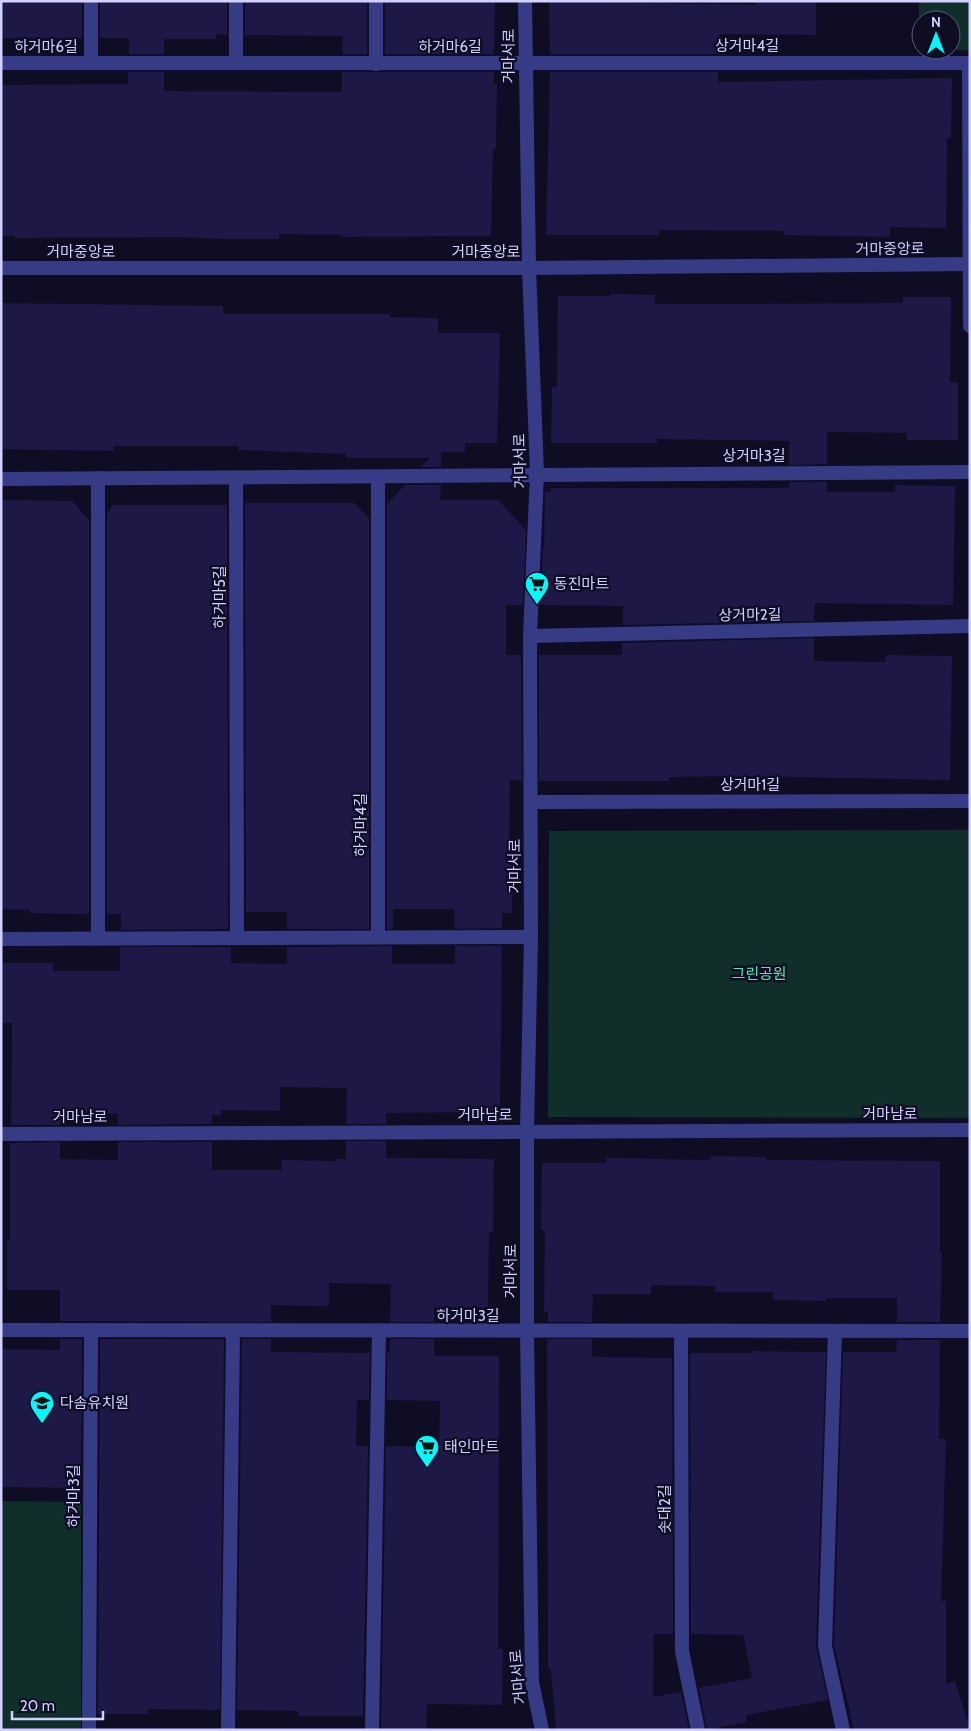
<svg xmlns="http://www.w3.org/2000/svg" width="971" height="1731" viewBox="0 0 971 1731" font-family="Cabin,'Noto Sans KR',sans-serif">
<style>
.green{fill:#102e2a}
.building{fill:#1d1846}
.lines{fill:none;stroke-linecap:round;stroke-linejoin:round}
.minor{stroke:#363b85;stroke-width:14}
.labels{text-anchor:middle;stroke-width:4.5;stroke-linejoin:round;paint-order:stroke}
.street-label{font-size:15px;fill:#d1d0ff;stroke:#0f0d24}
.poi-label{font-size:15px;fill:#d1d0ff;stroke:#0f0d24;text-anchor:start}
.park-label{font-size:15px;fill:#57e5b3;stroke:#0f0d24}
</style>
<rect width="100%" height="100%" fill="#0f0d24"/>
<g class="green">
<polygon points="919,1 970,1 970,50 951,50 951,20 921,20 921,50 919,50"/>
<polygon points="970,830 970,1118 548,1117 549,831"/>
<polygon points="1,1501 81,1502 81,1730 1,1730"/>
</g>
<g class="building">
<rect x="1" y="1" width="81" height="37"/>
<polygon points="100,1 227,1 227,35 216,34 216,39 164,39 164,54 129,54 129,38 100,38"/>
<polygon points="245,1 367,1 367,54 342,54 343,36 245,35"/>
<polygon points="385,1 495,1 494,54 385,54"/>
<polygon points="549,1 756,5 756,1 816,1 816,35 719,34 719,54 550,54"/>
<polygon points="128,72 164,72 164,91 342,92 342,72 494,72 494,84 497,84 496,149 493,149 491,236 342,237 343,235 279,234 279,239 222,239 179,237 14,238 14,236 1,236 1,85 128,84"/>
<polygon points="550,72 718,72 718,82 952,78 951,138 947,138 946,228 890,227 890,237 784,235 784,231 659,230 659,235 546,235"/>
<polygon points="610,294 655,295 655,304 731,304 903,303 903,297 951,297 950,382 958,382 958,440 907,440 907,433 827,432 827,464 789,465 789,441 657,439 657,443 551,443 552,387 557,387 558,296 610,296"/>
<polygon points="1,303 223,306 223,314 390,314 390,317 438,318 438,333 500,333 497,443 465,443 465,452 441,452 441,467 421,467 430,458 346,458 346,454 238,450 238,446 114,446 114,451 1,449"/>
<polygon points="789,482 827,482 827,492 895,492 895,485 955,486 953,605 815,603 814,621 623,625 623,606 540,605 543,548 544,550 545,492 551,492 551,488 789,488"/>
<polygon points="405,485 441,485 440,500 498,500 526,530 523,605 506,605 506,655 521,655 522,781 510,780 509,864 513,865 512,913 502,913 502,928 455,929 454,909 393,909 393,929 387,929 387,504"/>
<polygon points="1,500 72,501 89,520 89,914 30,913 30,910 1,909"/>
<polygon points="245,503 354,503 369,518 369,929 287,929 287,912 246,912"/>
<polygon points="113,505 227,505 228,929 121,930 121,914 107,914 107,513"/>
<polygon points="814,638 814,661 886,662 886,655 952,656 950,780 744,776 669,777 669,781 539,781 539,655 622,655 622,643"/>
<polygon points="392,946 392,964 455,964 455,946 502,946 500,1112 386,1113 386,1124 346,1124 347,1088 280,1087 280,1111 221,1110 221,1115 212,1115 212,1124 118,1125 118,1114 61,1113 60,1125 11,1125 12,1023 1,1023 1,963 53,963 53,971 120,971 120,947 231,947 231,963 287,964 287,947"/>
<polygon points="346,1141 386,1141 386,1158 494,1159 493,1232 489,1232 488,1308 434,1307 434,1322 390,1322 391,1284 329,1283 329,1306 271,1305 271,1322 60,1321 60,1290 7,1290 7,1241 10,1241 10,1143 60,1142 60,1159 118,1160 118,1142 212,1142 212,1170 282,1170 282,1160 335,1161 335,1159 346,1159"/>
<polygon points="711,1156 766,1157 766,1160 940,1161 940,1253 942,1253 940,1322 897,1322 897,1298 826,1298 826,1301 773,1300 773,1292 715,1292 715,1286 651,1285 651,1294 593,1294 592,1322 548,1322 548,1312 544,1312 545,1230 541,1230 542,1163 606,1163 606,1158 711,1160"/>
<polygon points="60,1339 82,1339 81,1488 1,1487 1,1349 60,1350"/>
<polygon points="100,1339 224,1339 220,1710 148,1709 148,1714 98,1714"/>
<polygon points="242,1339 271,1339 271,1352 370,1353 369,1400 357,1400 356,1446 368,1446 363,1716 298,1716 298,1711 237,1710"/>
<polygon points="390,1339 434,1339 434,1356 499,1356 498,1649 503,1649 502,1705 427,1704 426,1730 381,1730 386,1446 439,1447 440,1401 387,1400 387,1352 390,1352"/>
<polygon points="547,1339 592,1339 592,1356 597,1357 672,1358 673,1634 654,1634 653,1697 681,1692 689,1730 556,1730 551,1669 548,1669"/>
<polygon points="897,1340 940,1340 939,1439 946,1439 941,1601 946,1601 946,1684 955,1681 970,1730 854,1730 834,1645 843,1352 896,1352"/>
<polygon points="752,1351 826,1352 816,1646 828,1700 746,1715 747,1722 707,1730 699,1688 752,1678 743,1635 691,1634 690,1358 691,1353 752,1353"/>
</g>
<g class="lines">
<g class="minor">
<polyline points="91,1 91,63"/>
<polyline points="236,1 236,63"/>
<polyline points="376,1 376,64"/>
<polyline points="525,1 529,268 537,473 530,636 531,937 527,1131 527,1332 532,1682 542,1730"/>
<polyline points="1,63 970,63"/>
<polyline points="969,63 970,326"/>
<polyline points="1,268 529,268 970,264"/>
<polyline points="98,478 98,938"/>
<polyline points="236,478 237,938"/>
<polyline points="378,478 378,937"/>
<polyline points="1,479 970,472"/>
<polyline points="530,636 970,626"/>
<polyline points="531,802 970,801"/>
<polyline points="1,939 531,937"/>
<polyline points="1,1134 970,1130"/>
<polyline points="1,1330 970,1331"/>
<polyline points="835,1331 825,1646 843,1730"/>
<polyline points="681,1332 682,1651 698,1730"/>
<polyline points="89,1730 91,1331"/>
<polyline points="228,1730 233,1332"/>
<polyline points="372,1730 379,1332"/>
</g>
</g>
<defs>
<symbol id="supermarket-pin" viewBox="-11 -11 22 30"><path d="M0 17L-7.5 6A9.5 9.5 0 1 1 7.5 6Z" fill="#00fbfb" stroke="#0f0d24"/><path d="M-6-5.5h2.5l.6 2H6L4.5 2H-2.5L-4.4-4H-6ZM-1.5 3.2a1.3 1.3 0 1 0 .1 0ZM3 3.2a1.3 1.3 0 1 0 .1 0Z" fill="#111"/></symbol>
<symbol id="school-pin" viewBox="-11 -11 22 30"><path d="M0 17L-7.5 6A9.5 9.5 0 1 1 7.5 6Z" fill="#00fbfb" stroke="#0f0d24"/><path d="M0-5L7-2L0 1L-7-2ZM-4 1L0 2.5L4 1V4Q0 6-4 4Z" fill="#111"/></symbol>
</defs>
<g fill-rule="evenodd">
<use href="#supermarket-pin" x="523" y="570" width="28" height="38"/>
<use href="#school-pin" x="28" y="1389" width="28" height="38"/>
<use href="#supermarket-pin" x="413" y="1433" width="28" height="38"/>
</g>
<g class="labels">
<g class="street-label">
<text x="747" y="51">상거마4길</text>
<text x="46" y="52">하거마6길</text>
<text x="450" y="52">하거마6길</text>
<text transform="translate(509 56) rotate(-90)" y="5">거마서로</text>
<text transform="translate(890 249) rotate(-1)" y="5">거마중앙로</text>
<text x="81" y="257">거마중앙로</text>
<text x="486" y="257">거마중앙로</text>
<text x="754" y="461">상거마3길</text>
<text transform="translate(520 461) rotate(-91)" y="5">거마서로</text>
<text transform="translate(220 597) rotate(-90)" y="5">하거마5길</text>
<text transform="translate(750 615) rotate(-1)" y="5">상거마2길</text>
<text x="750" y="790">상거마1길</text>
<text transform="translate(361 825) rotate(-90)" y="5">하거마4길</text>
<text transform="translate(515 866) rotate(-90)" y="5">거마서로</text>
<text x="890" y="1119">거마남로</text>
<text x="485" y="1120">거마남로</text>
<text x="80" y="1122">거마남로</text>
<text transform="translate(511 1271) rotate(-90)" y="5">거마서로</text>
<text x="468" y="1321">하거마3길</text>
<text transform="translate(74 1496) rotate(-90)" y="5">하거마3길</text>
<text transform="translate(665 1509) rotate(-90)" y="5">솟대2길</text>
<text transform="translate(518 1677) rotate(-95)" y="5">거마서로</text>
</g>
<g class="poi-label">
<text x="554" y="589">동진마트</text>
<text x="60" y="1408">다솜유치원</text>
<text x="444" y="1452">태인마트</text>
</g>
<g class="park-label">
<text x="759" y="979">그린공원</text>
</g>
</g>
<rect width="971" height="1731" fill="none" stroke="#d1d0ff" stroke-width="5"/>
<g transform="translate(936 35)"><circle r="24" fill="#0f0d24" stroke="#5d5b7c"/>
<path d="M0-4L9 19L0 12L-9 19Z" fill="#00fbfb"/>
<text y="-8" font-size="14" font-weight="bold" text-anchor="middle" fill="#d1d0ff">N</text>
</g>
<path d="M12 1711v8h91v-8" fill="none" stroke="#d1d0ff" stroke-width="2.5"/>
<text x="20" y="1711" font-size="15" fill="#d1d0ff" stroke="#0f0d24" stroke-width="4" paint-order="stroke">20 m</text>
</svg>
